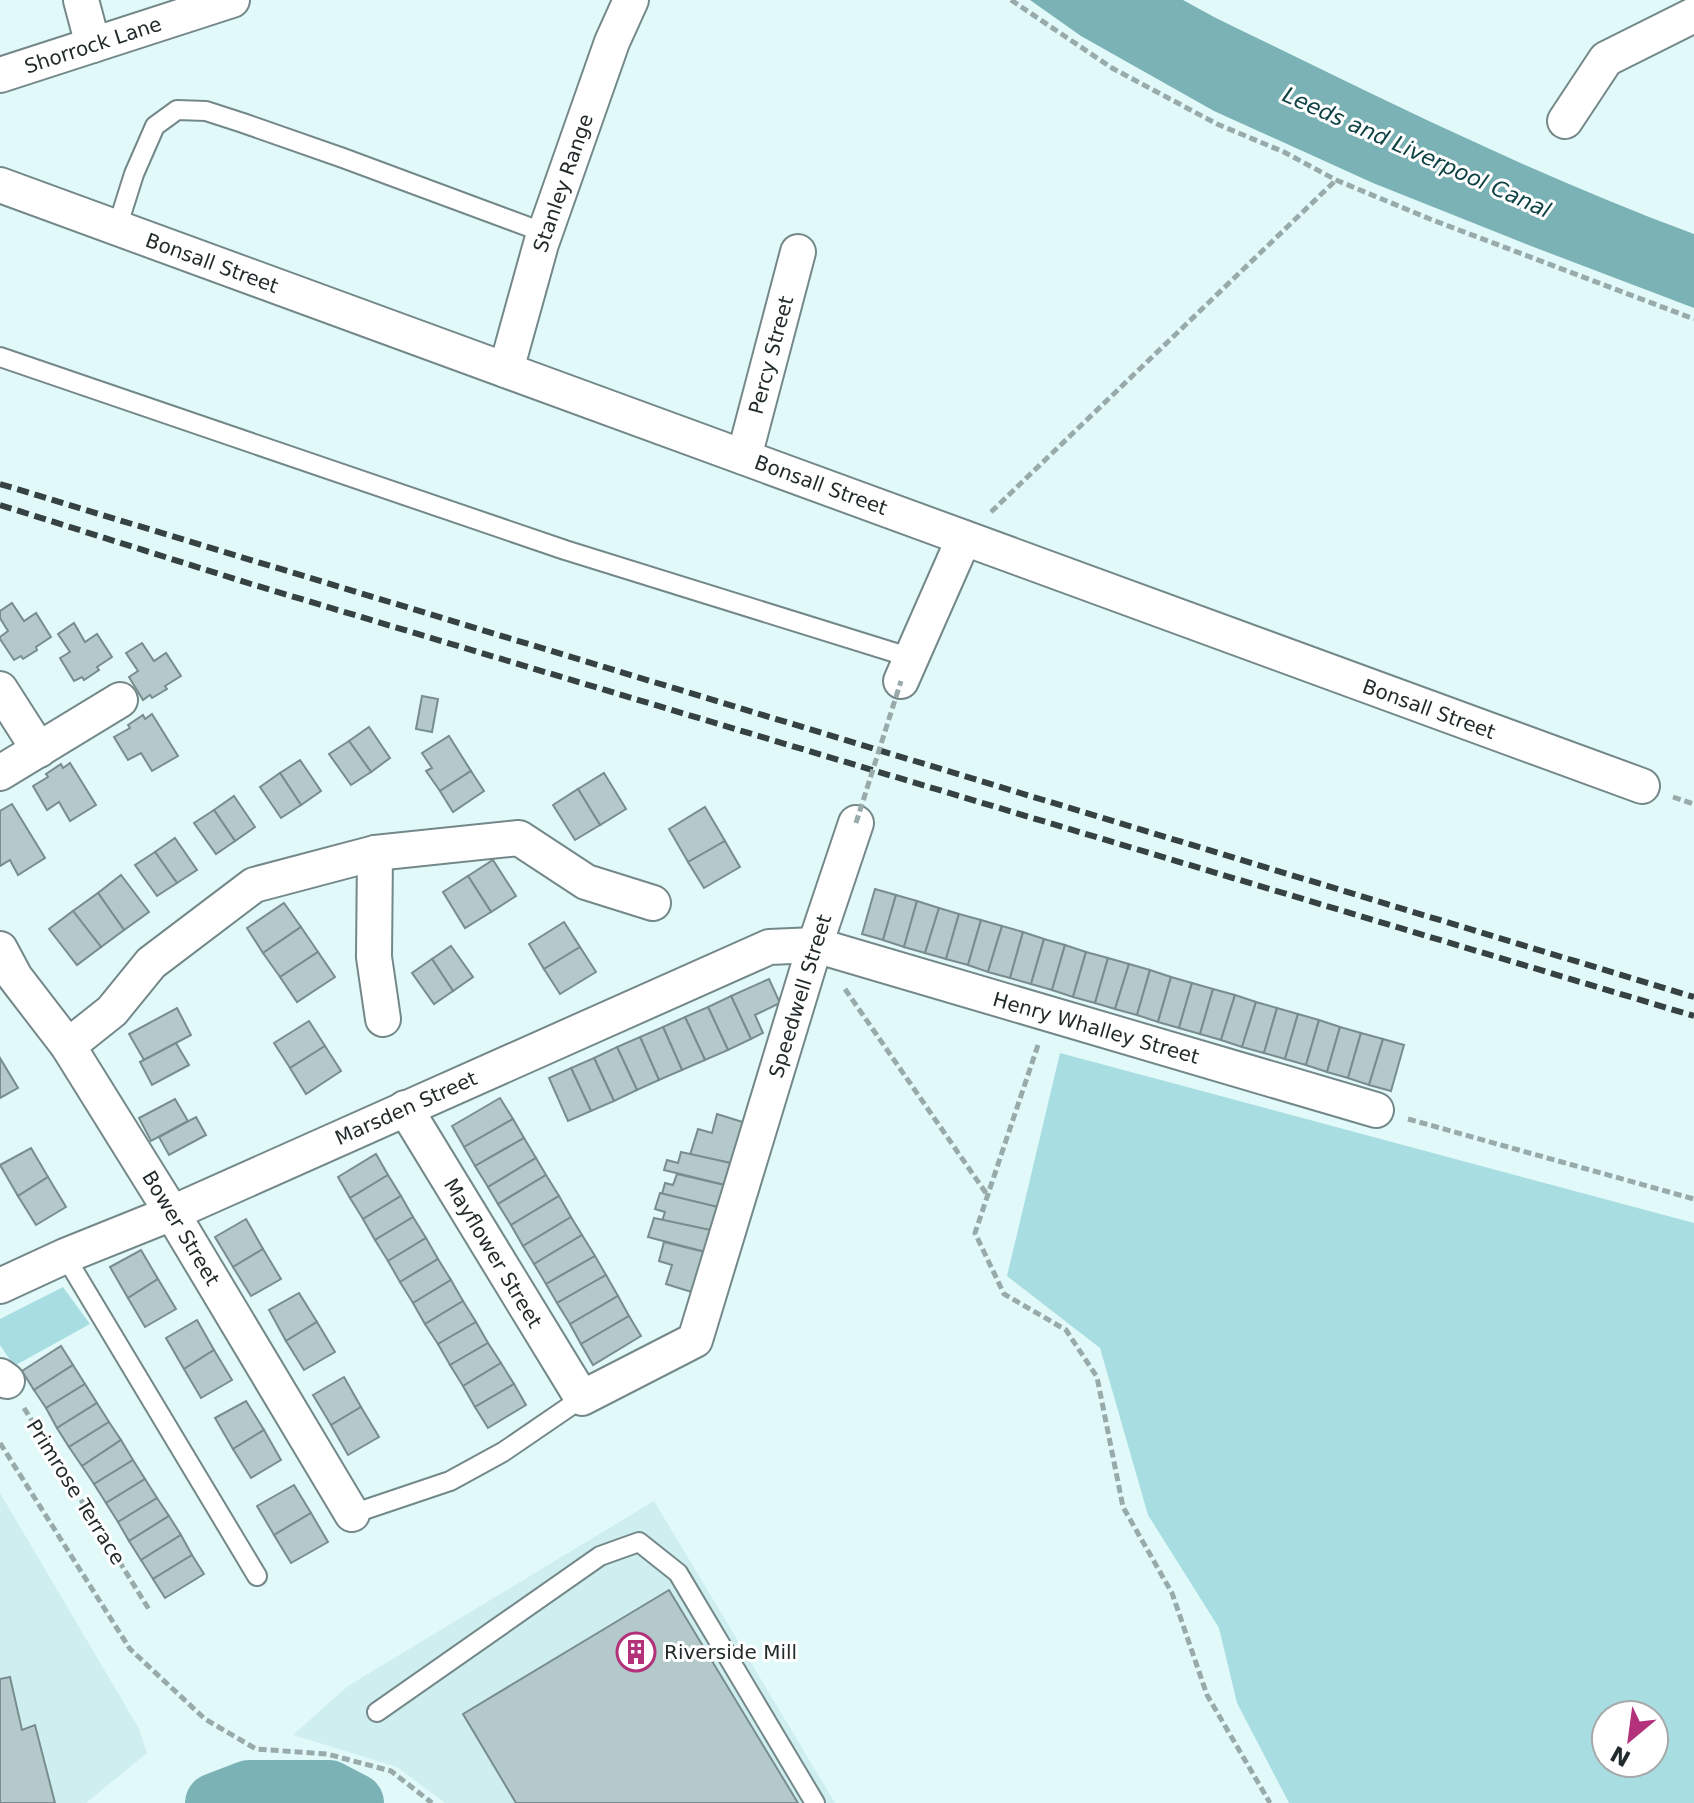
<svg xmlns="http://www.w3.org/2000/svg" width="1694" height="1803" viewBox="0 0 1694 1803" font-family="'DejaVu Sans',sans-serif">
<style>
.built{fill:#ceeef0}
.green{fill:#a8dee1;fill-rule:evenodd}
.water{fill:#7bb2b5}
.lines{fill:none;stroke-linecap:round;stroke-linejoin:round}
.river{stroke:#7bb2b5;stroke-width:60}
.building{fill:#b3c9ca;stroke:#798d8e;stroke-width:2}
.service-casing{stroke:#748889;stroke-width:22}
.minor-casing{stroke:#748889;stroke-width:38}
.path{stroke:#98aaaa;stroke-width:5;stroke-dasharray:8 4;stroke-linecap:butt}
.service{stroke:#fff;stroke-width:18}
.minor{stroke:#fff;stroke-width:34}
.rail{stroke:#364141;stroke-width:6;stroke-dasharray:12 6;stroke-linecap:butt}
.path-bridge{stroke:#98aaaa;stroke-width:5;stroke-dasharray:8 4;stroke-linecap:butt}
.labels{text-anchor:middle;stroke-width:6;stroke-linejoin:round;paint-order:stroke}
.street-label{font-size:20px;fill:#222b2b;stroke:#fff}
.poi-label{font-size:20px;fill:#222b2b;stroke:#fff;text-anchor:start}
.water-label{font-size:22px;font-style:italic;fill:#0f4345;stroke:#fff}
</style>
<rect width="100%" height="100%" fill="#e2f9fa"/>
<g class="built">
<polygon points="0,1493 138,1727 147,1753 86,1803 0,1803"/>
<polygon points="654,1501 835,1803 445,1803 397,1767 293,1735 348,1686"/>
</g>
<g class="green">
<path d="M1060,1053L1694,1223V1803H1289L1237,1703L1219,1628L1148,1515L1100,1348L1007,1276ZM1654,1715V1763H1606V1715Z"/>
<polygon points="63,1287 90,1324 14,1366 0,1345 0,1319"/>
</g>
<path class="water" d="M1030,0H1183L1214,17C1372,94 1529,173 1694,234V308L1531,246L1373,183L1214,111L1081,36Z"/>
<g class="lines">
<polyline class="river" points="215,1803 249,1790 329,1790 354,1803"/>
</g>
<g class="building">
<polygon points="12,603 24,621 36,613 51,637 36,647 37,650 23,659 21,656 14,660 0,639 0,637 8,631 0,618 0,611"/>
<polygon points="74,623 85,642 97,634 112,657 97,667 99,670 84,680 82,677 74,681 60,658 70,652 58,634"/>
<polygon points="142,643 154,661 166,653 181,676 165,686 167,689 152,698 150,695 143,700 129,677 138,671 126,653"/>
<polygon points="422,696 438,699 432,732 416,729"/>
<polygon points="152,714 178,756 152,771 141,753 128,760 114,737 130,728 128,725 143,715 145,719"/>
<polygon points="369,727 390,758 371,772 349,741"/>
<polygon points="449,736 471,771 440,791 426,771 432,768 422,753"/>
<polygon points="349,741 371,772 351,785 329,754"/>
<polygon points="300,760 321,791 301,805 280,773"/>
<polygon points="70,763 96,805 70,821 59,802 47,810 33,786 48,777 46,774 61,764 63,768"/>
<polygon points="471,771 484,791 453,812 440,791"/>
<polygon points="280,773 301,805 281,818 260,787"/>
<polygon points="604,773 626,809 600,825 578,789"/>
<polygon points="578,789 600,825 575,840 553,805"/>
<polygon points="234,796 255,827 235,841 214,810"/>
<polygon points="12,804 45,858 18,875 10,860 0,866 0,811"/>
<polygon points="705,807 725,841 688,862 669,829"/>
<polygon points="214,810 235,841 216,854 194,823"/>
<polygon points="175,838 197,870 177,883 155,852"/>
<polygon points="725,841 740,867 704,888 688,862"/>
<polygon points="155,852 177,883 157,896 135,865"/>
<polygon points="493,860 516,896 491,912 468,876"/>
<polygon points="121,875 149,912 124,930 98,893"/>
<polygon points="468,876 491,912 465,928 443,892"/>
<polygon points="875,889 896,895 883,940 862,934"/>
<polygon points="98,893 124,930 101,947 73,911"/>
<polygon points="896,895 917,901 904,947 883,940"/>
<polygon points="917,901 939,908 925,953 904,947"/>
<polygon points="284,903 301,927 263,953 247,928"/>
<polygon points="939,908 959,914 946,959 925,953"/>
<polygon points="73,911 101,947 77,965 49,929"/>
<polygon points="959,914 981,920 968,965 946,959"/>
<polygon points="981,920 1002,926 988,972 968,965"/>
<polygon points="564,922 580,947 544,969 529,944"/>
<polygon points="1002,926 1023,932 1010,978 988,972"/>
<polygon points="301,927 318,952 280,977 263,953"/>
<polygon points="1023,932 1044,939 1031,984 1010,978"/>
<polygon points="1044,939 1065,945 1052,990 1031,984"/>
<polygon points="1065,945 1086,952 1073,997 1052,990"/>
<polygon points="451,946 473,977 453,991 432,959"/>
<polygon points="580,947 596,972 560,994 544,969"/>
<polygon points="318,952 335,977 297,1002 280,977"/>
<polygon points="1086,952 1108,958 1095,1003 1073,997"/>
<polygon points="1108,958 1129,964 1115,1009 1095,1003"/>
<polygon points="432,959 453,991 434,1004 412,973"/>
<polygon points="1129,964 1150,970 1137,1015 1115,1009"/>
<polygon points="1150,970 1171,977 1158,1022 1137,1015"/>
<polygon points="1171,977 1192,983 1179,1028 1158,1022"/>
<polygon points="769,979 780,1003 755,1015 763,1033 751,1039 731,996"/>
<polygon points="1192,983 1213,989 1200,1034 1179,1028"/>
<polygon points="1213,989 1235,995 1221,1040 1200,1034"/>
<polygon points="1235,995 1256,1002 1242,1047 1221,1040"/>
<polygon points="731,996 751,1039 728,1050 708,1007"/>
<polygon points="1256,1002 1277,1008 1264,1053 1242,1047"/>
<polygon points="708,1007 728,1050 705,1060 685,1017"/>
<polygon points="177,1008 191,1035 144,1060 129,1034"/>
<polygon points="1277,1008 1298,1014 1285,1059 1264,1053"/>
<polygon points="1298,1014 1319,1020 1306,1065 1285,1059"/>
<polygon points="685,1017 705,1060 682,1070 663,1027"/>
<polygon points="1319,1020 1340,1027 1327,1072 1306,1065"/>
<polygon points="309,1021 325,1046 290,1068 274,1043"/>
<polygon points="663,1027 682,1070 659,1080 640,1037"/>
<polygon points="1340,1027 1361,1033 1348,1078 1327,1072"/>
<polygon points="1361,1033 1383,1039 1369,1085 1348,1078"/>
<polygon points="640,1037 659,1080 637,1090 617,1047"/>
<polygon points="1383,1039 1404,1045 1391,1091 1369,1085"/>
<polygon points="176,1043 189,1065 152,1085 140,1062"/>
<polygon points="325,1046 341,1071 306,1094 290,1068"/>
<polygon points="617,1047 637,1090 614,1101 594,1058"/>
<polygon points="0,1058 18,1088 0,1098"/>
<polygon points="594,1058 614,1101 591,1111 571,1068"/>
<polygon points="571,1068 591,1111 568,1121 549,1078"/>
<polygon points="500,1098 513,1119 464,1147 452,1126"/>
<polygon points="175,1099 188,1121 151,1141 139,1118"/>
<polygon points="717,1114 752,1125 740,1165 690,1155 698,1129 712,1133"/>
<polygon points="196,1117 206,1135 169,1155 159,1137"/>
<polygon points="513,1119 524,1138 475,1166 464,1147"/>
<polygon points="524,1138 536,1158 488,1187 475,1166"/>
<polygon points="31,1148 48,1177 18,1196 0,1165"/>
<polygon points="681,1152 740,1165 733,1187 664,1170 667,1160 678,1163"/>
<polygon points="376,1154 388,1175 350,1198 338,1177"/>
<polygon points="536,1158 546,1175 498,1204 488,1187"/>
<polygon points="677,1174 733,1187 726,1209 662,1194 665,1183 673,1185"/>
<polygon points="388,1175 401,1196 363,1219 350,1198"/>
<polygon points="546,1175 559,1196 511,1225 498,1204"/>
<polygon points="48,1177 66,1207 36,1225 18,1196"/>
<polygon points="660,1193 726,1209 720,1232 662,1221 665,1212 655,1209"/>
<polygon points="401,1196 413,1217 375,1240 363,1219"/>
<polygon points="559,1196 571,1217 523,1246 511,1225"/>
<polygon points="413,1217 426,1238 388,1261 375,1240"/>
<polygon points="571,1217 582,1235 534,1264 523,1246"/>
<polygon points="654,1218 720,1232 713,1254 648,1237"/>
<polygon points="246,1219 263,1249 233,1267 215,1237"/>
<polygon points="582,1235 595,1256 546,1284 534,1264"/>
<polygon points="426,1238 438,1259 400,1282 388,1261"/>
<polygon points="664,1242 713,1254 701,1295 666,1284 672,1265 659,1261"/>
<polygon points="263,1249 281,1279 251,1296 233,1267"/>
<polygon points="141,1250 158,1279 128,1298 110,1267"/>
<polygon points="595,1256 606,1275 557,1303 546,1284"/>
<polygon points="438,1259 451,1280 413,1303 400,1282"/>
<polygon points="606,1275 618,1296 570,1324 557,1303"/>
<polygon points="158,1279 176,1309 145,1327 128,1298"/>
<polygon points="451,1280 463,1301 425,1324 413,1303"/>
<polygon points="299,1293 317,1322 286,1341 269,1310"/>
<polygon points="618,1296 629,1316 581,1344 570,1324"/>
<polygon points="463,1301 476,1322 438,1344 425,1324"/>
<polygon points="629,1316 641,1336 593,1365 581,1344"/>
<polygon points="197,1320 214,1350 184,1369 166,1338"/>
<polygon points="317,1322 335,1352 304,1370 286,1341"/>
<polygon points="476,1322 488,1343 450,1365 438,1344"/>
<polygon points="488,1343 501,1363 463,1386 450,1365"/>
<polygon points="61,1346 73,1365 34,1390 22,1371"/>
<polygon points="214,1350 232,1380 201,1398 184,1369"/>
<polygon points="501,1363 514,1384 475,1407 463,1386"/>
<polygon points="73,1365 85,1384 46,1408 34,1390"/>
<polygon points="344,1377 361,1407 331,1425 313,1395"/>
<polygon points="85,1384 97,1403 57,1428 46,1408"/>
<polygon points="514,1384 526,1405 488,1428 475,1407"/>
<polygon points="246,1401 264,1430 233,1449 215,1418"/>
<polygon points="97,1403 109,1422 69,1447 57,1428"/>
<polygon points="361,1407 379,1437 348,1455 331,1425"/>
<polygon points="109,1422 121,1440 82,1466 69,1447"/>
<polygon points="264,1430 281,1460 251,1478 233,1449"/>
<polygon points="121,1440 133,1460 94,1484 82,1466"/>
<polygon points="133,1460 145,1479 106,1503 94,1484"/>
<polygon points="145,1479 157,1498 118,1522 106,1503"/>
<polygon points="294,1485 311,1513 274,1535 257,1506"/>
<polygon points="157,1498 169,1516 129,1541 118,1522"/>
<polygon points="311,1513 328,1542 291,1563 274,1535"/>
<polygon points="169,1516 181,1535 141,1560 129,1541"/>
<polygon points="181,1535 192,1555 153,1579 141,1560"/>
<polygon points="192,1555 204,1574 165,1598 153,1579"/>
<polygon points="669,1590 798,1803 516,1803 463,1714"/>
<polygon points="10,1677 22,1730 35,1725 55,1803 0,1803 0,1679"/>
</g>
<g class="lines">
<defs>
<g id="service">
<polyline points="117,228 134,174 155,126 177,110 206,111 243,123 343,158 545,233"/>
<polyline points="0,357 565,550 912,658"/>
<polyline points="65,1256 257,1576"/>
<polyline points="352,1514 450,1481 503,1452 582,1398"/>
<polyline points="377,1712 600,1556 639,1542 678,1573 815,1803"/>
</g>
<g id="minor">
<polyline points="81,0 93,45"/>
<polyline points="0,75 232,0"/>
<polyline points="1565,121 1606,59 1694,15"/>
<polyline points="0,185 1642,786"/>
<polyline points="506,370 541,244 612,42 631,0"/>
<polyline points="744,457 798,252"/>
<polyline points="901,681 964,538"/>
<polyline points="0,689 39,750"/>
<polyline points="0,773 120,700"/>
<polyline points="375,853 374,957 383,1019"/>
<polyline points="0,949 15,977 68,1046 172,1213 352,1514"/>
<polyline points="68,1046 112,1011 151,963 254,885 375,853 519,838 586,882 653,903"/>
<polyline points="405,1108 582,1398 695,1340 815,945 856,823"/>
<polyline points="0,1286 65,1256 172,1213 769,947 815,945 1376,1110"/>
<polyline points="0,1376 7,1381"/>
</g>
</defs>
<use href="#service" class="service-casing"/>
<use href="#minor" class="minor-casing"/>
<g class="path">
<polyline points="1011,0 1112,68 1217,124 1284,152 1336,180 1430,219 1694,319"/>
<polyline points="991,512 1336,180"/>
<polyline points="1673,797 1694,804"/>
<polyline points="845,989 988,1196"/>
<polyline points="1038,1045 975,1233 1004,1294 1066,1330 1097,1377 1123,1507 1172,1593 1207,1695 1270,1803"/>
<polyline points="1408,1119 1694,1199"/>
<polyline points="24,1408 150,1611"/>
<polyline points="0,1443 130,1649 205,1719 256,1749 327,1754 391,1771 432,1803"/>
</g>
<use href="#service" class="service"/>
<use href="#minor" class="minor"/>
<g class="rail">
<polyline points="0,484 1694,997"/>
<polyline points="0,505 251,584 1694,1016"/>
</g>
<polyline class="path-bridge" points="856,823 901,681"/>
</g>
<defs>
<symbol id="building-ring" viewBox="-11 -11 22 22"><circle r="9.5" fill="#fff" stroke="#b3317b" stroke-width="1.5"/><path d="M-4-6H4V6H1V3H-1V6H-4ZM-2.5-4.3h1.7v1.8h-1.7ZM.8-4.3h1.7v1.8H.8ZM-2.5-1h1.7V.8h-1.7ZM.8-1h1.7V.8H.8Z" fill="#b3317b"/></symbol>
</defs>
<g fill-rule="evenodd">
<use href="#building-ring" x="614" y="1630" width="44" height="44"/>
</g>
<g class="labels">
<g class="street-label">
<text transform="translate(93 45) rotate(-18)" y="7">Shorrock Lane</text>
<text transform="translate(563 183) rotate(-71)" y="7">Stanley Range</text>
<text transform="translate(212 263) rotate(20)" y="7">Bonsall Street</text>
<text transform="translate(771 355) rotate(-75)" y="7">Percy Street</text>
<text transform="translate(821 485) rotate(20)" y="7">Bonsall Street</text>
<text transform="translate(1429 709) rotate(20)" y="7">Bonsall Street</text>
<text transform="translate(800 996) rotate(-73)" y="7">Speedwell Street</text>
<text transform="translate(1096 1028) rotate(16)" y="7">Henry Whalley Street</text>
<text transform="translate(406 1108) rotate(-24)" y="7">Marsden Street</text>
<text transform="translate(181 1228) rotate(59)" y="7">Bower Street</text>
<text transform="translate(493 1253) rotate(59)" y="7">Mayflower Street</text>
<text transform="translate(76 1492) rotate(58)" y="7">Primrose Terrace</text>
</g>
<g class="poi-label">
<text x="664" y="1659">Riverside Mill</text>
</g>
<g class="water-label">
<text transform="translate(1417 152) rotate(24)" y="8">Leeds and Liverpool Canal</text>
</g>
</g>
<g transform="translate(1630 1739) rotate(209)"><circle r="38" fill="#ffffff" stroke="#a7aaaa" stroke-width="2"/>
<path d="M0-6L14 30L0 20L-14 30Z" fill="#b3317b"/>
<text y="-12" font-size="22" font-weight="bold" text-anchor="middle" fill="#222b2b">N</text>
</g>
</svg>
